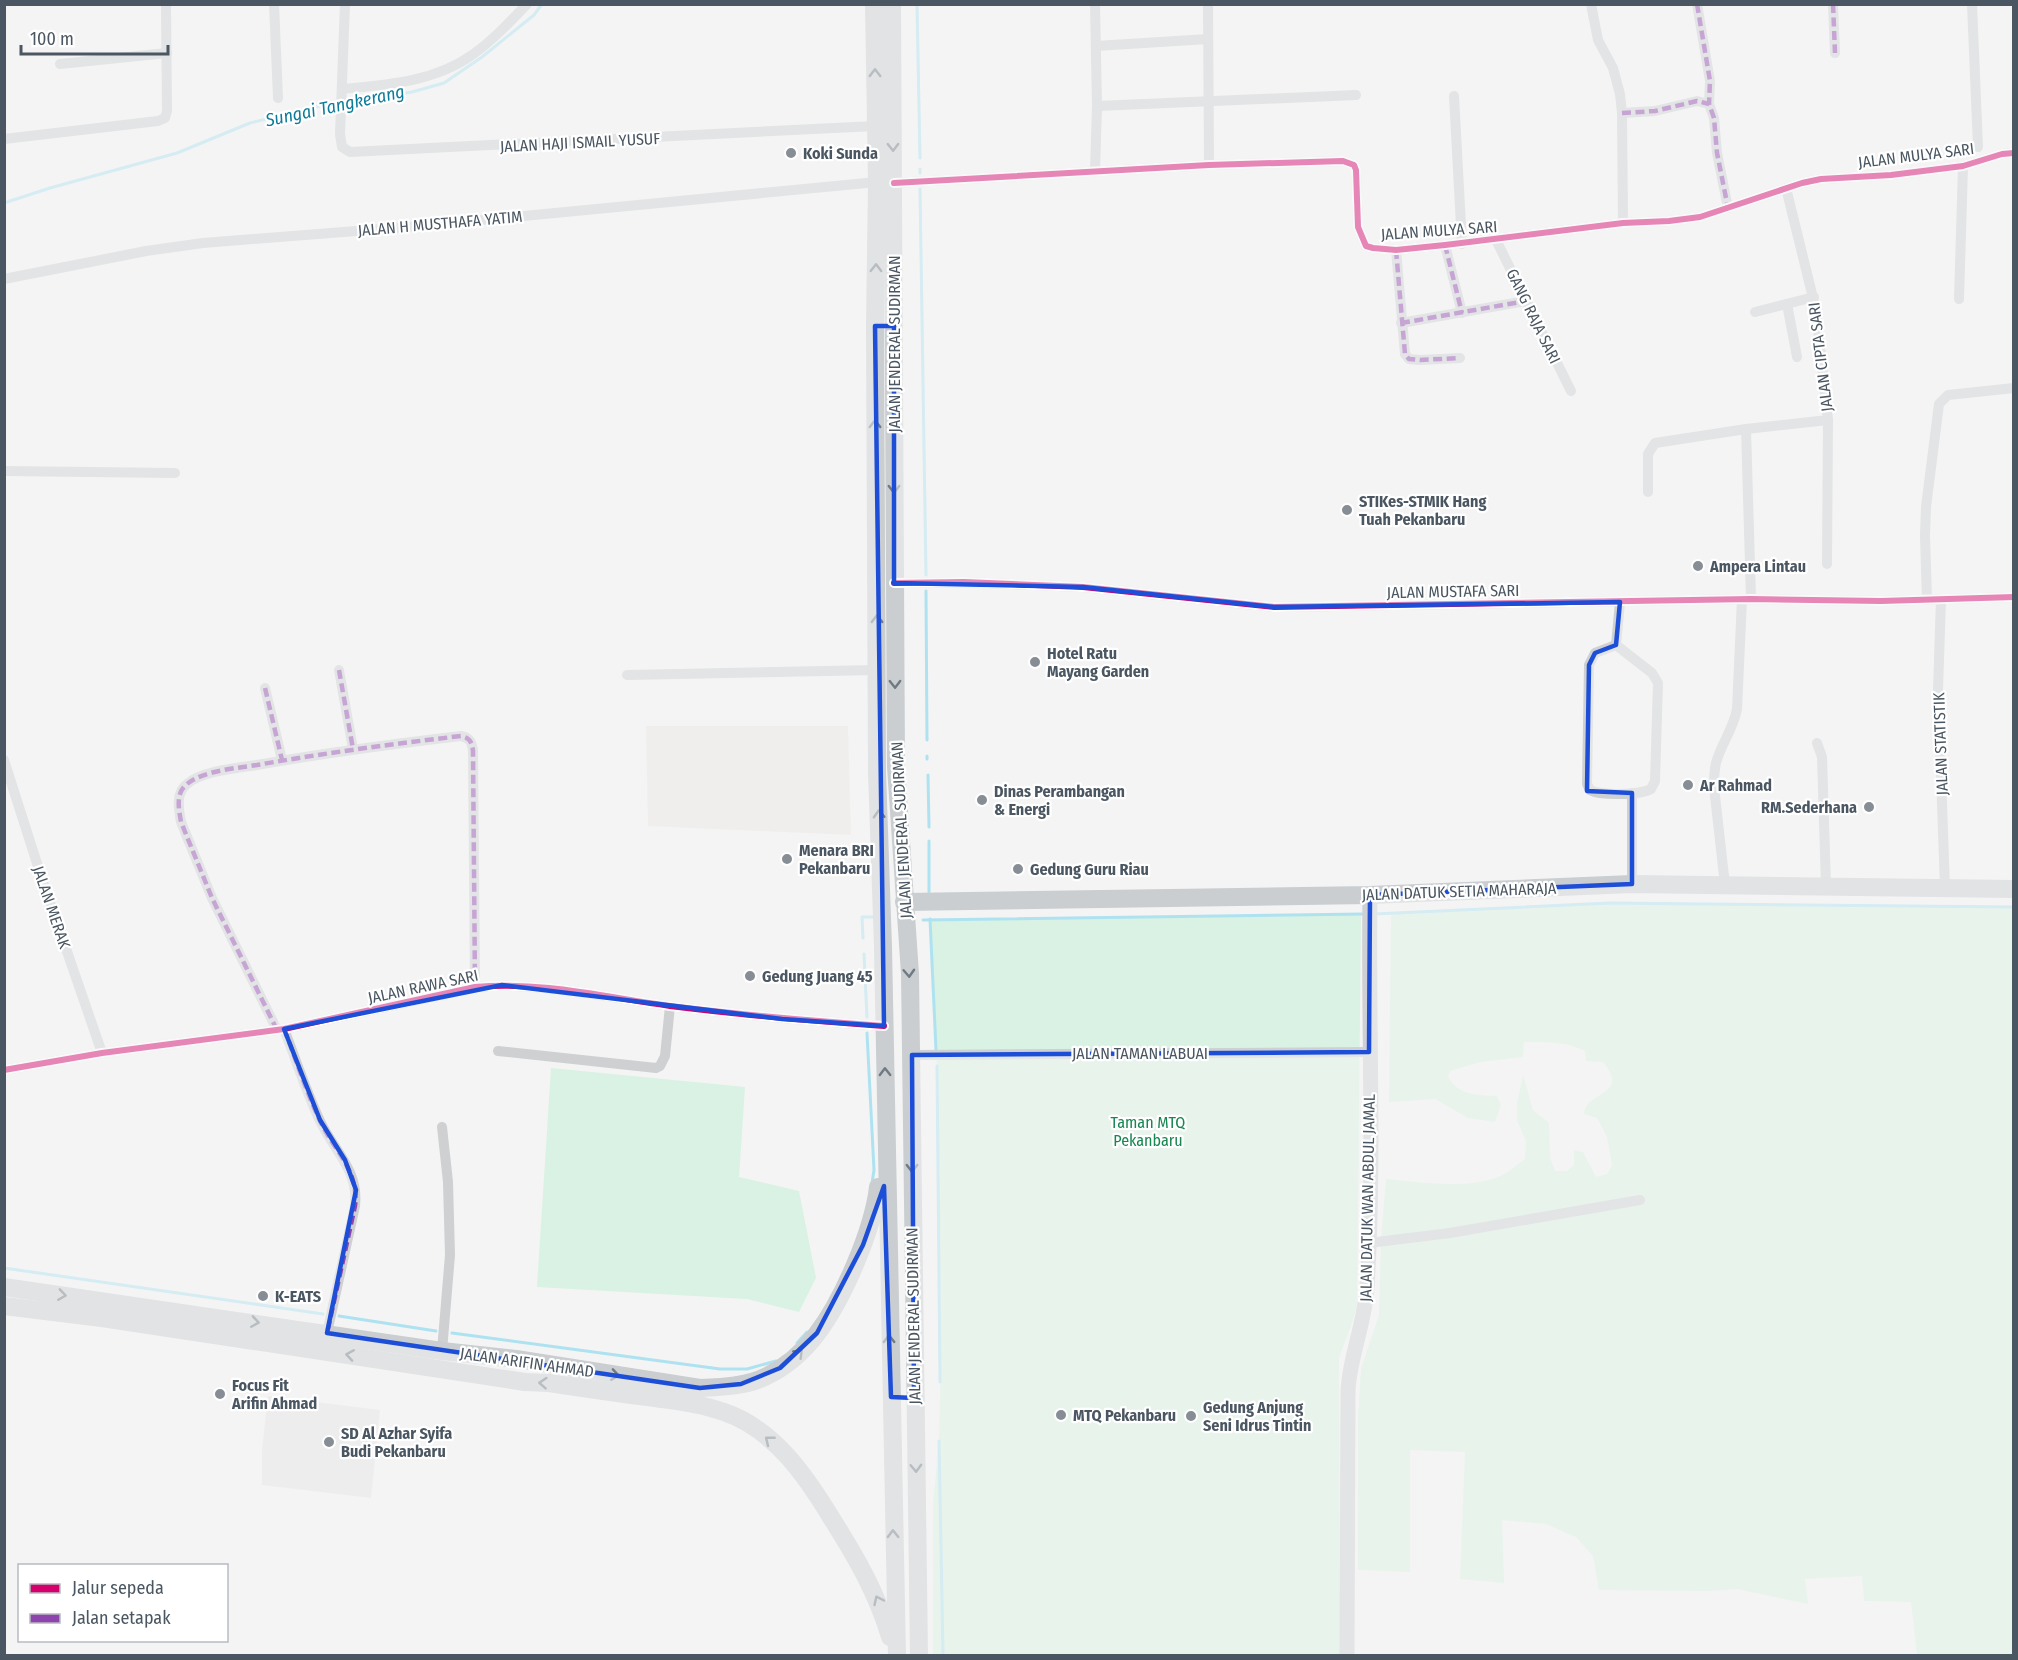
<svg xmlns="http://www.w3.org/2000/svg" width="2018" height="1660" viewBox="0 0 2018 1660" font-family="'Fira Sans Condensed',sans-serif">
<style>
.commercial{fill:#e8e7e3}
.education{fill:#e6e5e6}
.green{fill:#d9f2e3}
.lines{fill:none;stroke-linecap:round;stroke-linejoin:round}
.stream{stroke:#aee2f0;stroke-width:3}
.street{stroke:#ced0d2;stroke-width:10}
.secondary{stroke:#ced0d4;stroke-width:15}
.primary{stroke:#caced1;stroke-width:18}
.quiet{stroke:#8e44ad;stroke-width:4.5;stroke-dasharray:9 4.5;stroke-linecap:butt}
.cycleway-casing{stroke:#fff;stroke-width:10}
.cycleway{stroke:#d6006c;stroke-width:6}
.oneway{stroke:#707a83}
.marked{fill:none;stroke:#1d4ed8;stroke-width:4.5;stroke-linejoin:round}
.poi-dot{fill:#868d94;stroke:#fff;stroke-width:2}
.labels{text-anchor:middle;stroke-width:4.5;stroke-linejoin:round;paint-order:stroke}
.street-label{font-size:16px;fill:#4a5661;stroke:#fff}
.poi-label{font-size:16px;font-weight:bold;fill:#4a5661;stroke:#fff;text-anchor:start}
.park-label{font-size:16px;fill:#17864f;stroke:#fff}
.water-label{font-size:18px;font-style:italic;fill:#0c7c9b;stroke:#fff}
</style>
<rect width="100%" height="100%" fill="#f4f4f4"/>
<polygon class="commercial" points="646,726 848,726 851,835 648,826"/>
<polygon class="education" points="268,1396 380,1410 371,1498 262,1485 262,1450"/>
<g class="green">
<path d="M1610,903L2013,907V1655H1917L1911,1602L1864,1601L1862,1576L1805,1579L1808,1604L1737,1589L1708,1591L1599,1590L1593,1556L1576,1537L1546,1524L1502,1520L1504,1583L1460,1579L1465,1452L1410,1450V1572L1358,1570V1415L1361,1368L1379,1315L1381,1238L1386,1179C1420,1182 1475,1191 1506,1173C1513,1169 1519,1163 1525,1159L1526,1141L1517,1120V1103L1523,1075L1533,1110L1549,1123L1550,1158L1555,1171H1567L1574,1165V1150L1583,1152L1596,1177L1607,1174L1612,1165L1607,1137L1597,1118L1584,1114C1585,1091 1631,1096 1603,1062L1586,1061L1585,1051C1565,1041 1546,1042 1524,1042L1523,1057L1480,1062L1450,1071L1448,1076C1456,1095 1478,1095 1497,1096L1501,1105L1495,1122L1468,1118L1435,1099L1389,1102L1391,913Z"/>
<path d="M1361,914L1357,1305C1353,1324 1345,1340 1339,1358L1340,1655H933V1505L939,1441L941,1343L937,1070L930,919Z"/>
<polygon points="551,1068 745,1087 739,1177 799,1191 816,1278 799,1312 747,1299 537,1287"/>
</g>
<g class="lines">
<g class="stream">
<polyline points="917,4 920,158"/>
<polyline points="345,102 412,92 444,83 482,57 534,15 542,4"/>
<polyline points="920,169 920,173"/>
<polyline points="920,189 926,575"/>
<polyline points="4,203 50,188 177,153 250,123 315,107 338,103"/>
<polyline points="926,591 927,740"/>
<polyline points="927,759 927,756"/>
<polyline points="928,775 929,827"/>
<polyline points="929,841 929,892"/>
<polyline points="1374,914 1610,903 2014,907"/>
<polyline points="930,919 936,1050"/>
<polyline points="923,920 1364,914"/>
<polyline points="863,938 862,917 874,917"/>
<polyline points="864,954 867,1017"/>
<polyline points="867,1033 874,1170 872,1183"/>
<polyline points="937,1066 940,1382"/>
<polyline points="4,1268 323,1314"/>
<polyline points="339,1316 436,1331"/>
<polyline points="452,1333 720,1369 747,1369 776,1361"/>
<polyline points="797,1343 807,1332"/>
<polyline points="939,1441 943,1656"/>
</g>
<g class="street">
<polyline points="274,4 278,98"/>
<polyline points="345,4 340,134 342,147 350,152 875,126"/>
<polyline points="1095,4 1097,106 1095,171"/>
<polyline points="1208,4 1209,165"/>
<polyline points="1591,4 1598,40 1613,68 1620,94 1622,113 1623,223"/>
<polyline points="1697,4 1710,81 1709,104"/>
<polyline points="1833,4 1835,53"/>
<polyline points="1972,4 1978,147"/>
<polyline points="1096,46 1208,39"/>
<polyline points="60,64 167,53"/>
<path d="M342,89C386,85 434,82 472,55C492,41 510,22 527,4"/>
<polyline points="1454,96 1462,244"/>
<polyline points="1097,106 1356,95"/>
<polyline points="1622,113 1655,111 1697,101 1709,104 1714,118 1717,153 1728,208"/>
<polyline points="4,139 158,121 165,118 167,111 166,4"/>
<polyline points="894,183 1209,165 1343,161 1354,165 1356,170 1358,227 1366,246 1373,248 1396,250 1445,245 1623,223 1669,221 1700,217 1802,183 1821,179 1891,175 1963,166 2002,154 2014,153"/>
<polyline points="1496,240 1571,391"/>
<polyline points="1445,245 1462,313"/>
<polyline points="1396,250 1405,354 1409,359 1420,360 1460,358"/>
<polyline points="4,279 146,251 203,243 420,226 877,182"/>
<polyline points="1959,299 1963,166"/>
<polyline points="1787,304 1797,357"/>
<polyline points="1755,312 1814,297"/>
<polyline points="1401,323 1526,301"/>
<polyline points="4,471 175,473"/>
<polyline points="1648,492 1648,454 1655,443 1746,429"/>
<polyline points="1827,564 1828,420"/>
<polyline points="894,583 964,582 1083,587 1274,607 1751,599 1881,601 2014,597"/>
<polyline points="1751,599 1746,429 1828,420 1816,310 1786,188"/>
<polyline points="1941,599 1938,690 1945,888"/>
<polyline points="1927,600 1925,536 1926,507 1939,404 1948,395 2014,388"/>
<path d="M1616,645L1652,673L1658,683L1655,781L1651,789C1640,795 1601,796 1590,790L1587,784L1589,665L1595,653Z"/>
<polyline points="1616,645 1620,602"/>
<polyline points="339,670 353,749"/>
<polyline points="627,675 877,670"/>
<polyline points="265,688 282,760"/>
<polyline points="1817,743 1822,757 1826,886"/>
<polyline points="4,760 42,879 102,1053"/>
<polyline points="1632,793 1632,884"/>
<path d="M1725,885L1714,787C1714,779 1714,771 1716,763C1721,744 1733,730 1737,709L1742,599"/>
<path d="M284,1029C296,1060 306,1091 320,1121C334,1151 359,1170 355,1206L327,1333"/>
<path d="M277,1030L212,898L181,822C179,810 175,793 187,784C202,771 237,768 257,765C325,753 392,744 461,736C470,738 472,742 473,751L475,987"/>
<polyline points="498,1051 656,1068 660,1066 665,1056 670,1006"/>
<polyline points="912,1055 1369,1052"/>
<path d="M4,1070L102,1053L284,1029L475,987C541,981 605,997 670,1006C742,1015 813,1021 884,1026"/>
<polyline points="1369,1243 1450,1233 1640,1200"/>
<polyline points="442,1351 450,1255 448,1182 442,1127"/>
</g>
<path class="secondary" d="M1347,1656L1348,1390C1350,1355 1365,1323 1367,1287C1375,1157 1368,1026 1370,895"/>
<g class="primary">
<polyline points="874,4 877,182 875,326 877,772 883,947 897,1656"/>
<polyline points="892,4 896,767 910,974 919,1656"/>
<polyline points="904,902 1370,895 1632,884 2014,889"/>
<path d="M4,1287L442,1351L516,1359L700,1388C723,1387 747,1386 767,1376C787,1366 803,1352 816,1335C843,1300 873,1230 878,1187"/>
<path d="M4,1306L102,1318L525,1382L549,1383C582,1388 615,1393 648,1397C674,1401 699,1403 724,1412C774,1429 806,1476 832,1519C856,1557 877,1593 890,1637"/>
</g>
<g class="quiet">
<polyline points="1697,4 1710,81 1709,104"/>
<polyline points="1833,4 1835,53"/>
<polyline points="1622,113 1655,111 1697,101 1709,104 1714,118 1717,153 1728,208"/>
<polyline points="1445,245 1462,313"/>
<polyline points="1396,250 1405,354 1409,359 1420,360 1460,358"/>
<polyline points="1401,323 1526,301"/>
<polyline points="339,670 353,749"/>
<polyline points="265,688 282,760"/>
<path d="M284,1029C296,1060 306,1091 320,1121C334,1151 359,1170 355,1206L327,1333"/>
<path d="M277,1030L212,898L181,822C179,810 175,793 187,784C202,771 237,768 257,765C325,753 392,744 461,736C470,738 472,742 473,751L475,987"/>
</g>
<defs>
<g id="cycleway">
<polyline points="894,183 1209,165 1343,161 1354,165 1356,170 1358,227 1366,246 1373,248 1396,250 1445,245 1623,223 1669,221 1700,217 1802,183 1821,179 1891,175 1963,166 2002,154 2014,153"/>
<polyline points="894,583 964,582 1083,587 1274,607 1751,599 1881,601 2014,597"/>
<path d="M4,1070L102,1053L284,1029L475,987C541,981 605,997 670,1006C742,1015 813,1021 884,1026"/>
</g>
</defs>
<use href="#cycleway" class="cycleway-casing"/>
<use href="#cycleway" class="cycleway"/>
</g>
<defs><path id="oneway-chevron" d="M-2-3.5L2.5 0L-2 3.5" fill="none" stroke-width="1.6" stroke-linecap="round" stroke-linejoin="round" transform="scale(1.5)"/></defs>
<g class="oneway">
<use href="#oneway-chevron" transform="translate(875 73) rotate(-90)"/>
<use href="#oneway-chevron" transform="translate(893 147) rotate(89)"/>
<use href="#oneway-chevron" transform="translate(876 268) rotate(-89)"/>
<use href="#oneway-chevron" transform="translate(875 424) rotate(-90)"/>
<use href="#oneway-chevron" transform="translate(894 489) rotate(90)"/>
<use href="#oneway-chevron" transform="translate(877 619) rotate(-90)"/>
<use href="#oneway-chevron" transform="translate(895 684) rotate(89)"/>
<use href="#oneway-chevron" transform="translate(879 814) rotate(-92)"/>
<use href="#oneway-chevron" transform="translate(909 973) rotate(87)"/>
<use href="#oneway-chevron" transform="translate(885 1072) rotate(-91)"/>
<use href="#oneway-chevron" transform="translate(912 1168) rotate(90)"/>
<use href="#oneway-chevron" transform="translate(62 1295) rotate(8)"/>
<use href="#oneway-chevron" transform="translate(255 1322) rotate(9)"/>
<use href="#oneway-chevron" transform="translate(889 1339) rotate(-91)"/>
<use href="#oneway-chevron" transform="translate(799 1353) rotate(-45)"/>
<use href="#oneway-chevron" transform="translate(350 1355) rotate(-171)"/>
<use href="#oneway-chevron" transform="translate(615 1375) rotate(9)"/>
<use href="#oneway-chevron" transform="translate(543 1383) rotate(-176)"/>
<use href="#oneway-chevron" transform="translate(769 1440) rotate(-141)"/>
<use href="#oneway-chevron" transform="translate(916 1468) rotate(88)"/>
<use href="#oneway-chevron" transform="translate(893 1534) rotate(-91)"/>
<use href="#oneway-chevron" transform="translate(878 1600) rotate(-115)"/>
</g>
<path d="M0 0H2018V1660H0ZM875,326H894V583L1083,587L1274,607L1620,602L1616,645L1595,653L1589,665L1587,791L1632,793V884L1370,895L1369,1052L912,1055L914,1398L891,1397L884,1186L863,1245L817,1333L780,1368L741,1384L700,1388L327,1333L356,1190L345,1160L320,1120L284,1029L502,985L782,1019L884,1026Z" fill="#f4f4f4" fill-opacity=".55" fill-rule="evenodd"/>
<path class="marked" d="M875,326H894V583L1083,587L1274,607L1620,602L1616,645L1595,653L1589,665L1587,791L1632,793V884L1370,895L1369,1052L912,1055L914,1398L891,1397L884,1186L863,1245L817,1333L780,1368L741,1384L700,1388L327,1333L356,1190L345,1160L320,1120L284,1029L502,985L782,1019L884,1026Z"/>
<g class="poi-dot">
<circle cx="791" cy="153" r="6"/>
<circle cx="1347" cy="510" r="6"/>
<circle cx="1698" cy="566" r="6"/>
<circle cx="1035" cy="662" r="6"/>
<circle cx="1688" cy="785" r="6"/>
<circle cx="982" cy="800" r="6"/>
<circle cx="1869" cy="807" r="6"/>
<circle cx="787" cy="859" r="6"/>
<circle cx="1018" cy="869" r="6"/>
<circle cx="750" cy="976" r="6"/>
<circle cx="263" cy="1296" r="6"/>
<circle cx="220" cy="1394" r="6"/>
<circle cx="1061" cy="1415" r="6"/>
<circle cx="1191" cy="1416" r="6"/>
<circle cx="329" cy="1442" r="6"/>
</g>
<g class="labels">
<g class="street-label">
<text transform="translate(580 142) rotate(-3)" y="6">JALAN HAJI ISMAIL YUSUF</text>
<text transform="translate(1916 155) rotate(-7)" y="6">JALAN MULYA SARI</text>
<text transform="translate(440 223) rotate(-5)" y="6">JALAN H MUSTHAFA YATIM</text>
<text transform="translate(1439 230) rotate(-4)" y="6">JALAN MULYA SARI</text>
<text transform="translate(1534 316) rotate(64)" y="6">GANG RAJA SARI</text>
<text transform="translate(894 344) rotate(-90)" y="6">JALAN JENDERAL SUDIRMAN</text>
<text transform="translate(1820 357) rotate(-97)" y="6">JALAN CIPTA SARI</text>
<text transform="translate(1453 591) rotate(-1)" y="6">JALAN MUSTAFA SARI</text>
<text transform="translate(1940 744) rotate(-92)" y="6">JALAN STATISTIK</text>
<text transform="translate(901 830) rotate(-93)" y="6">JALAN JENDERAL SUDIRMAN</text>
<text transform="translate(1459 891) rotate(-2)" y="6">JALAN DATUK SETIA MAHARAJA</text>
<text transform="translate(52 907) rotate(71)" y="6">JALAN MERAK</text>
<text transform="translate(423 986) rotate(-12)" y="6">JALAN RAWA SARI</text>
<text x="1140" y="1059">JALAN TAMAN LABUAI</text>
<text transform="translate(1367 1198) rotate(-89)" y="6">JALAN DATUK WAN ABDUL JAMAL</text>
<text transform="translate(913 1316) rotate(-91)" y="6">JALAN JENDERAL SUDIRMAN</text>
<text transform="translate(527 1362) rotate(8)" y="6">JALAN ARIFIN AHMAD</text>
</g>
<g class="poi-label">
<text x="803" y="159">Koki Sunda</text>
<text x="1359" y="507">STIKes-STMIK Hang<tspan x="1359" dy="18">Tuah Pekanbaru</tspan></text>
<text x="1710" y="572">Ampera Lintau</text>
<text x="1047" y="659">Hotel Ratu<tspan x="1047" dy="18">Mayang Garden</tspan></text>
<text x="1700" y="791">Ar Rahmad</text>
<text x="994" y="797">Dinas Perambangan<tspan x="994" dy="18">&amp; Energi</tspan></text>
<text x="1857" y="813" text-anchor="end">RM.Sederhana</text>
<text x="799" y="856">Menara BRI<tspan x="799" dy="18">Pekanbaru</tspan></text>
<text x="1030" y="875">Gedung Guru Riau</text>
<text x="762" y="982">Gedung Juang 45</text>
<text x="275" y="1302">K-EATS</text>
<text x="232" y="1391">Focus Fit<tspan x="232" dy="18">Arifin Ahmad</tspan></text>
<text x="1203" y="1413">Gedung Anjung<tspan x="1203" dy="18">Seni Idrus Tintin</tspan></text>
<text x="1073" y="1421">MTQ Pekanbaru</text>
<text x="341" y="1439">SD Al Azhar Syifa<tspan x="341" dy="18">Budi Pekanbaru</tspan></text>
</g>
<g class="park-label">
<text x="1148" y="1128">Taman MTQ<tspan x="1148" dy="18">Pekanbaru</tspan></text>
</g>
<g class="water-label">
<text transform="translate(335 106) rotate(-12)" y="6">Sungai Tangkerang</text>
</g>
</g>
<rect width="2018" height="1660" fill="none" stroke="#4a5661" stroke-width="12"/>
<rect x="18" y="1564" width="210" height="78" fill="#ffffff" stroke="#b7bbc0" stroke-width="1.5"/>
<rect x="30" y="1584" width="30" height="9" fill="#d6006c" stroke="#b7bbc0" stroke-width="1.5"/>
<text x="72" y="1594" font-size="18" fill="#4a5661">Jalur sepeda</text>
<rect x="30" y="1614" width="30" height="9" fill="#8e44ad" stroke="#b7bbc0" stroke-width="1.5"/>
<text x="72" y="1624" font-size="18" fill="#4a5661">Jalan setapak</text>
<path d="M21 45v9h147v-9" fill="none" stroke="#4a5661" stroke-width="3"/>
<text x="30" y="45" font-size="18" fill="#4a5661" stroke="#ffffff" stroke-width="4.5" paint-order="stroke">100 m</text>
</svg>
